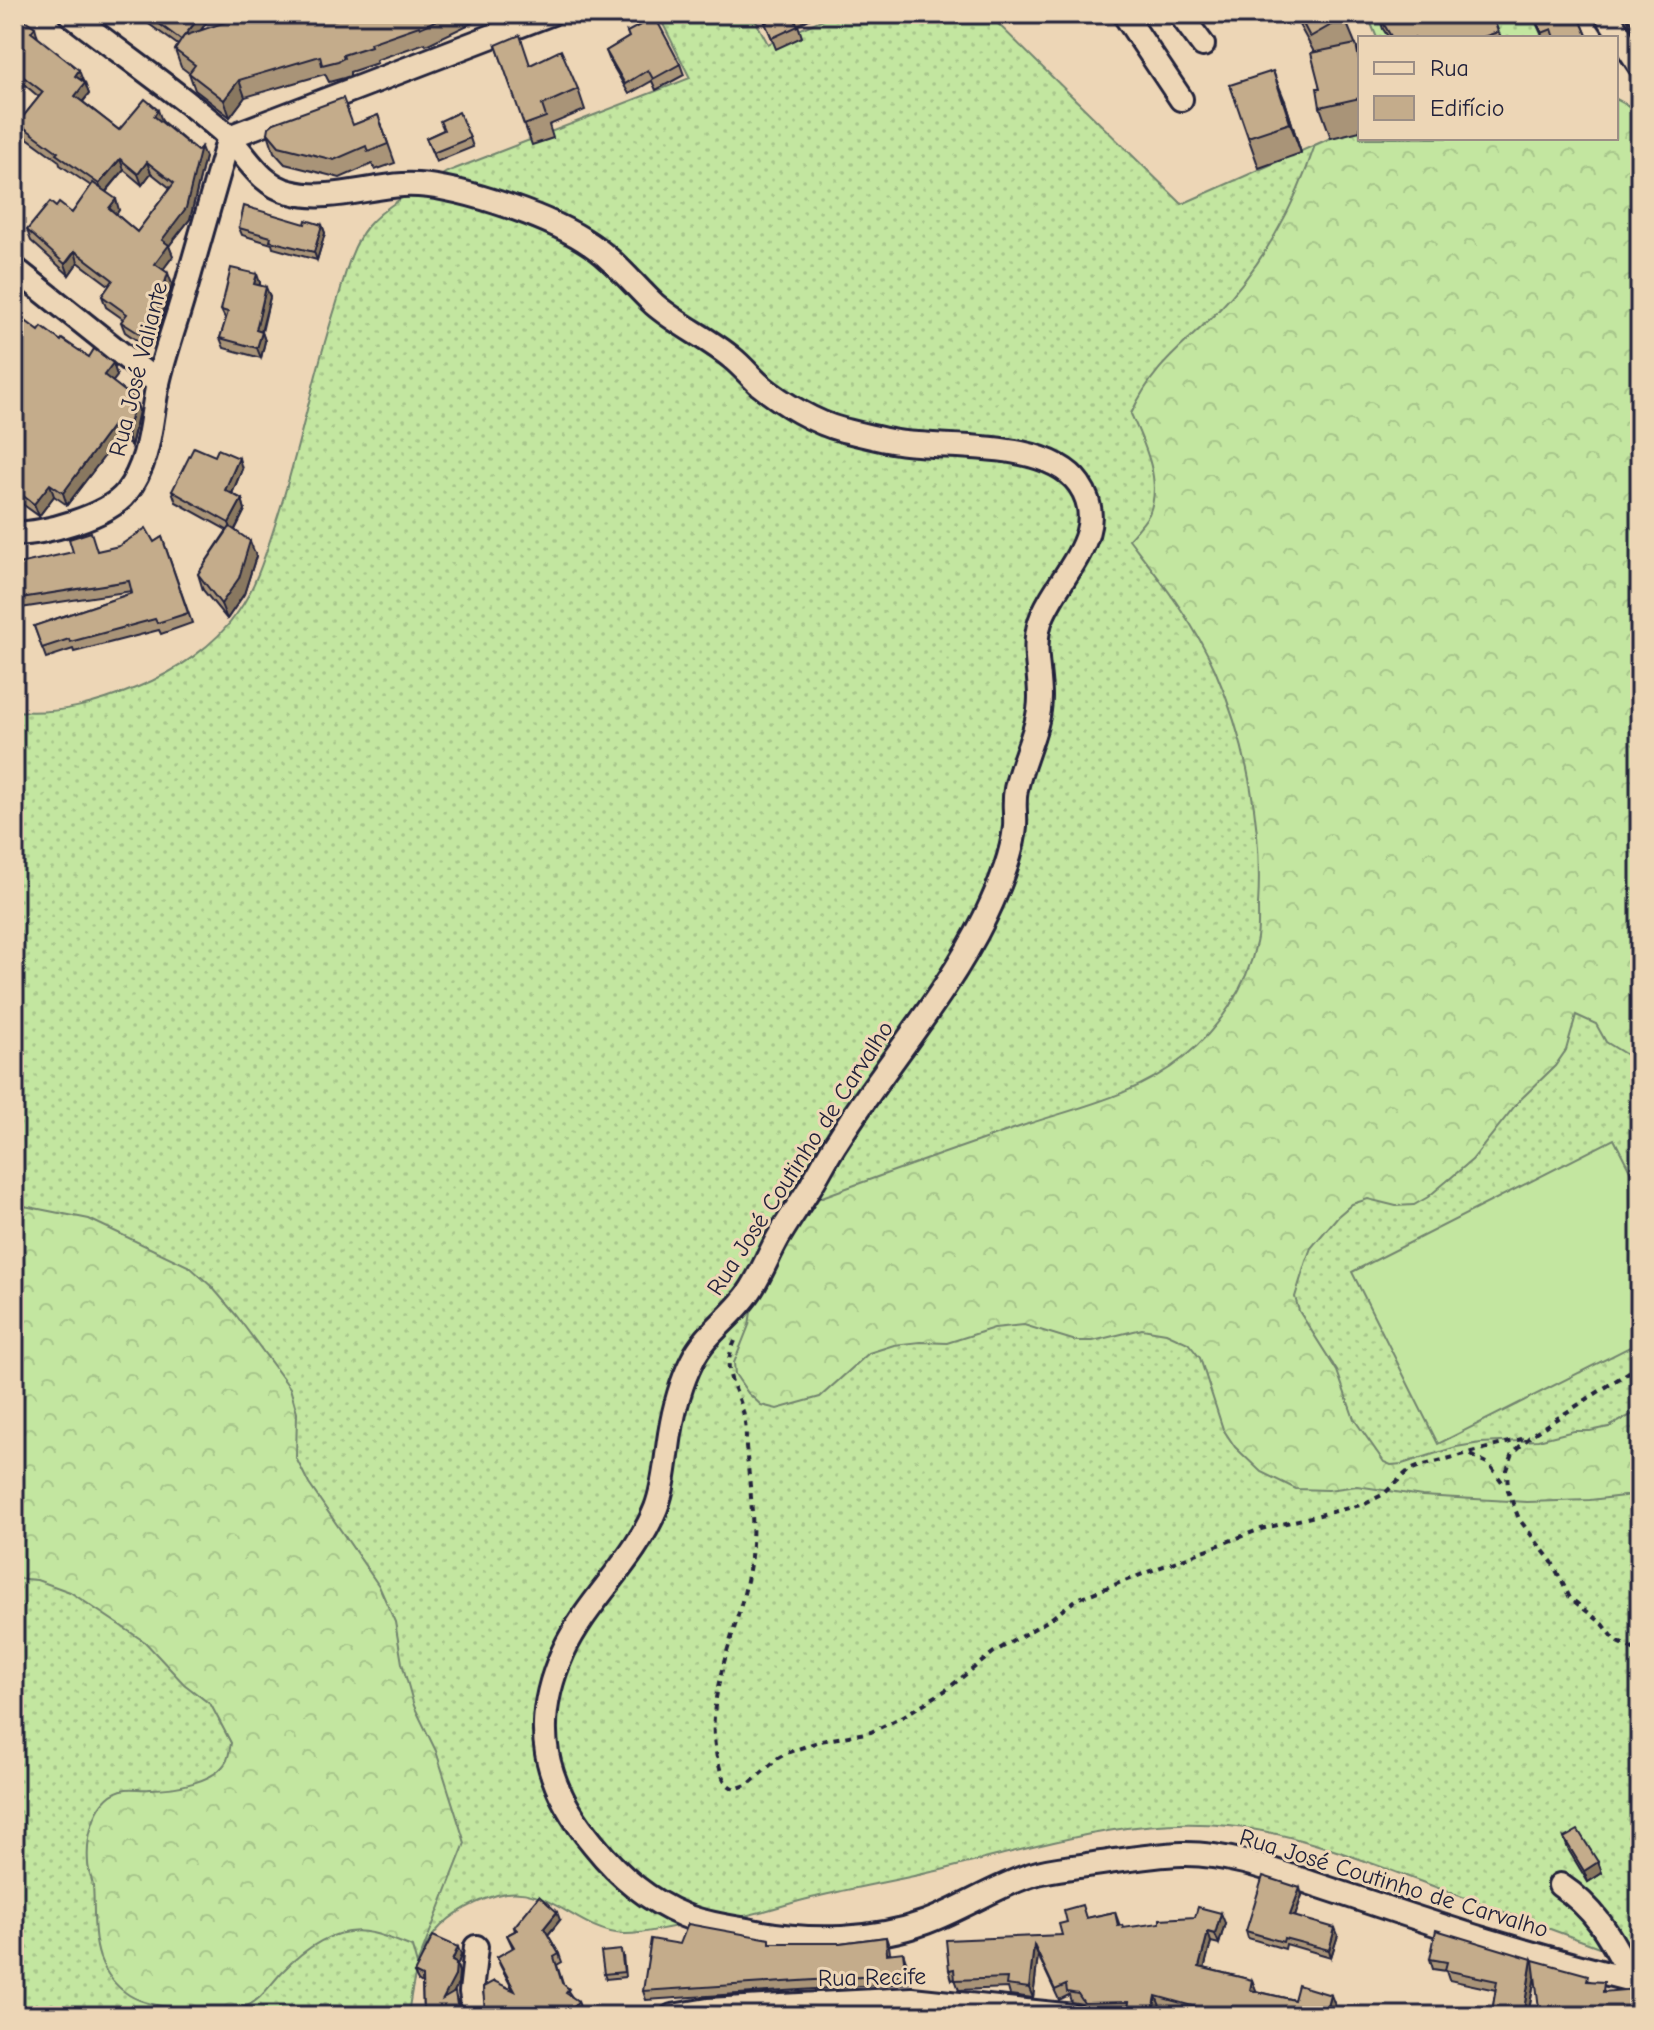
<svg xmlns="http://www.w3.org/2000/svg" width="1654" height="2030" viewBox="0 0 1654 2030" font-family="'Comic Neue',sans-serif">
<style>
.grass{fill:url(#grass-dots);stroke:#72846e;stroke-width:2}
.forest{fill:url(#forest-crowns);stroke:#72846e;stroke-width:2}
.pitch{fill:#c3e6a0;stroke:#72846e;stroke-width:2}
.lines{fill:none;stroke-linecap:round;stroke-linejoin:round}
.minor-casing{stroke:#22223b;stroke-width:28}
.path{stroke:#22223b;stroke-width:4;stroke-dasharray:6 6;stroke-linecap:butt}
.minor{stroke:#edd6b6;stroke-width:22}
.wall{fill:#a99478;stroke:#22223b;stroke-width:2;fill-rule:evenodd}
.shaded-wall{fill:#897861;stroke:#22223b;stroke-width:2}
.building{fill:#c4ac8b;stroke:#22223b;stroke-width:2}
.labels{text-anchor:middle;stroke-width:6;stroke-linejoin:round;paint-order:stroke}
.street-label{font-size:24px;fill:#22223b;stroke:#edd6b6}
</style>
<defs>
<pattern id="grass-dots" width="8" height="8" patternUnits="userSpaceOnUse" patternTransform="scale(2)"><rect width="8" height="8" fill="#c3e6a0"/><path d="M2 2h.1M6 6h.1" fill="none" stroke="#a7c58b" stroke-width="1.8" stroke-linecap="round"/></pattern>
<pattern id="forest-crowns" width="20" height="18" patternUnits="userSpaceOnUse" patternTransform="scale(2)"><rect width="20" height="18" fill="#c3e6a0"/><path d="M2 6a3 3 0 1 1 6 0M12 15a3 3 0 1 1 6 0" fill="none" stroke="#a7c58b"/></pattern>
</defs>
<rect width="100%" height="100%" fill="#edd6b6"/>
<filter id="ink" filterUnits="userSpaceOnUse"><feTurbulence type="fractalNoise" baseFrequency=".0125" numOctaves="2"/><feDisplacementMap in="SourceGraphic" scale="16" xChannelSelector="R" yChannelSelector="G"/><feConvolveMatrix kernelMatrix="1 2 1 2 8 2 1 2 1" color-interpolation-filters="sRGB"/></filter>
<g filter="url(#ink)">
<g class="grass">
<path d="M658,14H752L768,44L834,14H988L1182,204L1360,125V138H1616V99L1640,112V1962C1570,1937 1500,1911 1430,1885C1365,1861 1298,1833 1229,1826C1134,1815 1039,1846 949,1868C905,1879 860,1886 816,1897C792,1902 768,1911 744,1916C722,1920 699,1923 677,1926C660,1929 640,1935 623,1934C577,1931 546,1881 497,1895C430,1916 416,1951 408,2016H14V711C58,715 97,704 138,687C175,672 215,646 238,612C255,588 265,556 274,528C298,457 311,383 334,312C343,285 349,249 367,227C385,205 422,186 447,172L690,78Z"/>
<polygon points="1367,14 1529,14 1551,38 1377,38"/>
</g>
<g class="forest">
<path d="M1616,99L1640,112V1063L1606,1042L1596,1024L1576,1015L1566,1050L1555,1066L1518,1102L1472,1160L1428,1197L1414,1205L1396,1206L1368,1199L1352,1204L1338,1216L1311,1248L1306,1261L1295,1297L1299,1311L1337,1371L1354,1419L1384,1462L1391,1465L1402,1464L1456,1447L1481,1443L1538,1440L1574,1431H1590L1609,1427L1640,1410V1494L1590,1500L1527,1502L1422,1496L1357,1486L1328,1490L1296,1489L1261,1472L1235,1447L1223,1429L1200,1358L1188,1343L1166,1333L1142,1329L1093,1341H1076L1024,1325L994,1328L947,1343L920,1342L894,1345L869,1353L820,1397L777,1409L761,1405L748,1393L735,1374L734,1363L749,1325L753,1299L806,1203C878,1176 950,1151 1022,1126C1076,1108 1138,1095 1183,1058C1218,1030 1247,987 1256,943C1259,931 1258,918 1258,906C1263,826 1247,744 1215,670C1194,622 1161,581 1129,539C1136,531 1144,523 1149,514C1163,482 1144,443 1131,414C1154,364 1180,350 1217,312C1262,266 1295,206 1315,145L1360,125V138H1616Z"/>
<path d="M14,1204L89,1219L190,1267L212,1287L236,1315L290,1388L297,1413L296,1458L309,1484L379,1586L395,1622L402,1663L414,1706L436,1751L465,1843L417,1965L412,1947C399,1942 386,1936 372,1933C337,1925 305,1948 282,1972C270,1985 260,2002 242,2008C218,2015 151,2009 129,1995C115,1986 106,1974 100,1958C92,1935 95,1910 93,1886C92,1878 88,1871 88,1863C86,1836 95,1794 126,1789C134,1788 142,1790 150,1789C172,1789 216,1783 227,1760C229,1755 230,1748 231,1743L211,1705L184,1684L145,1642L70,1592L37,1580L14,1578Z"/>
</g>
<polygon class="pitch" points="1614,1139 1640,1190 1640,1342 1438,1444 1352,1272"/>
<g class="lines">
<defs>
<g id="minor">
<path d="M70,14C120,53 173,89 221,130C245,151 257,184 290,192C327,202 366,187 403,185C449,182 544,215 584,240C612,257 631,282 654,304C678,325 708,338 732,358C742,366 750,376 760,385C782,403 815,423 843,430C867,436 893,443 918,444C963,448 1050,443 1079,484C1114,534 1055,577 1040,622C1032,648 1040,670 1040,697C1040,728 1022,759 1016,789C1013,805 1016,811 1015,827C1012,857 998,890 985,917C946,997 885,1065 838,1140C827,1156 819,1173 809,1189C799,1205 788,1221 778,1238C769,1254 762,1272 752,1288C735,1316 706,1331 692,1361C681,1383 674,1409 670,1434C666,1459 665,1484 656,1508C635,1561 587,1600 563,1652C530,1725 543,1784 594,1845C618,1875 647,1900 683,1915C707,1925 732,1927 757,1932C811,1942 874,1941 926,1922C962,1909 994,1887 1031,1875C1049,1869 1068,1868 1087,1865C1118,1861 1150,1855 1182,1854C1226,1853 1270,1869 1311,1883C1348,1895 1384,1907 1420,1919C1492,1943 1566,1964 1640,1982"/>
<polyline points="1124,14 1181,99"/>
<polyline points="1180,14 1203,45"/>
<polyline points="1606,14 1640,66"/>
<polyline points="229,137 550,14"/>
<polyline points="14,268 158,383"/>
<path d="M14,533C40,536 110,515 126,493C151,461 150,421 158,383C164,356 174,328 182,301C198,246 213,192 229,137"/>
<path d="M1560,1885C1599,1911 1612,1941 1633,1980"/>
<polyline points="475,2016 471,1992 476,1947"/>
<polyline points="672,2016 708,2010 912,1999 1074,2016"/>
</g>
</defs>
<use href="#minor" class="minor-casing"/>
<g class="path">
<path d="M735,1341C719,1375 738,1385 744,1416C746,1426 746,1437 746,1447C750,1489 757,1532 748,1575C737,1637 700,1700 719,1765C722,1776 724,1785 735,1789L749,1784L778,1758L789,1752L821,1741L871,1732L902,1717L946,1690L994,1652L1049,1620L1077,1599L1261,1529L1365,1504L1384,1494L1408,1471L1420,1466L1529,1437"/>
<polyline points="1640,1365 1533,1434 1513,1453 1507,1470 1508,1491 1519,1519 1552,1562 1570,1598 1603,1624 1616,1641 1640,1652"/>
<polyline points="1471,1455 1489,1464 1505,1486"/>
</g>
<use href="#minor" class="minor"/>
</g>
<g class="wall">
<polygon points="135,14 212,14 212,15 201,30 285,14 286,19 301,14 335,14 337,20 351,14 470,14 472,23 426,45 425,43 376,60 377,63 350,72 350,76 344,78 329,82 325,74 245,97 230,117 195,90 189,73 181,67 175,50 178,45"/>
<polygon points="762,14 818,14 798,25 802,37 776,49"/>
<polygon points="1293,14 1343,14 1360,55 1360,131 1331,138 1320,107 1320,88 1314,52"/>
<polygon points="1382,14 1499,14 1493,17 1501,38 1389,38 1383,29 1379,16"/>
<polygon points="1532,14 1578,14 1588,38 1543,38"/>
<polygon points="1625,14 1640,14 1640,38 1630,24"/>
<path d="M14,16L35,27L38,38L83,81L89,94L83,102L119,130L162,121L205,157L190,219L169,246L173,256L163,269L172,284L154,341L144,345L125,332L121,322L123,319L106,307L102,296L110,286L78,262L69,275L31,241L27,230L56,207L72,213L91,186L60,165L59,161L22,134L18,123L39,97L20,81L14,89ZM124,170L142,185L151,173L170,188L137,232L116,214L119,210L106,192Z"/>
<polygon points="627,32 680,64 684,75 656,90 652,81 629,94 610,61 606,51 629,37"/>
<polygon points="496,45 530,65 578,89 585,110 549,125 553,138 532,145"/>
<polygon points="1285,101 1301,153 1259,168 1248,137"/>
<polygon points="378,115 395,163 375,170 372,164 340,178 285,164 274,152 268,133 353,125"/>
<polygon points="443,130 470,138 473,147 436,162 426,138"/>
<polygon points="305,224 322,225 325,233 317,260 273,248 272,244 242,235 239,228"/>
<polygon points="260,283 260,285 270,297 262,332 265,341 261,358 224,348 220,338 226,320 221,310"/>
<polygon points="14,322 39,331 61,341 89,357 113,363 117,376 112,382 135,399 139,411 131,446 119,437 67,505 54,496 39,516 14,498"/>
<polygon points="242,469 232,494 242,499 245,510 235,530 256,556 244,594 227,619 203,590 198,574 227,530 176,502 172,491"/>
<polygon points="162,537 192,623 161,634 159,630 74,652 73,649 46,658 34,626 132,593 131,591 14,609 14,565 154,542"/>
<polygon points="1564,1838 1598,1862 1602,1873 1588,1882 1568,1849"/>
<polygon points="1302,1895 1295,1917 1338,1935 1331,1957 1286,1944 1285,1949 1248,1938 1246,1931"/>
<polygon points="1115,1912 1120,1926 1123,1928 1225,1923 1219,1944 1211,1942 1204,1968 1252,1980 1256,1991 1294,2000 1335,2005 1334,2009 1351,2016 1195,2016 1160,2006 1128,2012 1087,2013 1082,2004 1071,2002 1069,1995 1059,2000 1038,1955 1033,1998 1010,1995 1008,1988 959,1990 955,1979 952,1980 949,1970 1062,1935 1087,1918"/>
<polygon points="560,1920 548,1935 559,1954 562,1962 557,1965 563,1984 581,2010 578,2014 513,1990 500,1965 497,1957 513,1948 507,1935 515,1931 514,1927"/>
<polygon points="886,1937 889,1946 890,1953 906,1961 909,1983 646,2000 643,1991 680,1944 840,1943"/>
<polygon points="461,1955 457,1966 459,1972 458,1984 453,1993 458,2001 460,2013 463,2016 425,2016 423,2010 422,1984 418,1981 414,1973"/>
<polygon points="623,1955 625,1977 606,1979 604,1974"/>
<polygon points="1430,1959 1590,1981 1640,2016 1535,1976 1528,2016 1480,2016 1492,2012 1496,1990 1449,1980 1446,1971 1433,1969"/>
</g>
<g class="shaded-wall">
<polygon points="202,14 212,14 212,15 185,51 181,40"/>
<polygon points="79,70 83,81 75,76"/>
<polygon points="16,71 20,81 14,89 14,73"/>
<polygon points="1273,71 1285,101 1301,153 1290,123"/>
<polygon points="239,80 245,97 230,117 224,100"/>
<polygon points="85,83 89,94 79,106 75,96"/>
<polygon points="158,110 162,121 158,127 154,116"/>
<polygon points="201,147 205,157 190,219 169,246 173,256 159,275 155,264 162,240"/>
<polygon points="120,159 124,170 103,195 99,184"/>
<polygon points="147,162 151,173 142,185 138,174"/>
<polygon points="116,199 119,210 113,219 109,208"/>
<polygon points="322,225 325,233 317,260 314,252"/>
<polygon points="75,251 78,262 69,275 65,264"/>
<polygon points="168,273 172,284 154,341 150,330"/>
<polygon points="257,274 260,283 258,293 254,284"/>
<polygon points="266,287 270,297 259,340 256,330"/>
<polygon points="262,332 265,341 261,358 257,348"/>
<polygon points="113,363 117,376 108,388 104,375"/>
<polygon points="135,399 139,411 131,446 127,434"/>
<polygon points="114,424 119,437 67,505 63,493"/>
<polygon points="239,458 242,469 229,501 225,490"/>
<polygon points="50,484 54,496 39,516 34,504"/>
<polygon points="242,499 245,510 233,533 229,523"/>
<polygon points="250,541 256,556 244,594 227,619 221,604"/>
<polygon points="1598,1862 1602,1873 1588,1882 1584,1871"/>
<polygon points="1300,1888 1302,1895 1293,1922 1290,1915"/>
<polygon points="557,1912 560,1920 547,1936 544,1928"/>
<polygon points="1221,1913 1225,1923 1219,1944 1215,1934"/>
<polygon points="1335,1928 1338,1935 1331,1957 1329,1950"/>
<polygon points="1208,1932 1211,1942 1202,1977 1199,1967"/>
<polygon points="1034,1945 1038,1955 1033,1998 1029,1988"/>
<polygon points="458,1947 461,1955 457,1966 459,1972 458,1984 446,2007 443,1999 452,1961"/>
<polygon points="903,1952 906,1961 909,1983 906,1974"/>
<polygon points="1532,1959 1536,1969 1528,2016 1523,2016"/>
<polygon points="1252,1980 1256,1990 1253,2000 1250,1990"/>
<polygon points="1331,1995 1335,2005 1332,2016 1328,2007"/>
<polygon points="1156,1996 1160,2006 1158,2016 1152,2016"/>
<polygon points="578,2001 581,2010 577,2016 572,2010"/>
</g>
<g class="building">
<polygon points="16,14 35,27 31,32 79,70 75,76 85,83 75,96 119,130 145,99 158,110 154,116 197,151 201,147 186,208 162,240 169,245 155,264 168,273 150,330 140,334 121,322 127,314 102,296 113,280 75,251 65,264 27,230 50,202 56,207 59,203 72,213 93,183 116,199 109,208 137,232 174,183 147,162 138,174 120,159 99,184 56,154 58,152 18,123 43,92 16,71 14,73 14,16"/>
<polygon points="146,14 202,14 181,40"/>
<polygon points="249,14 284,14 286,19 301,14 334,14 335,20 351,14 450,14 420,28 419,26 370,43 371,46 343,55 344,58 338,61 322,65 320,56 239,80 224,100 189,73 195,65 175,50 184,36"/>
<polygon points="763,14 796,14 793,16 798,26 772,38 765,23 767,22"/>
<polygon points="1298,14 1343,14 1345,17 1310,37"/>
<polygon points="1382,14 1492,14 1498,32 1480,38 1392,38 1379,16"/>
<polygon points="1533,14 1578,14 1588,38 1555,38 1552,29 1542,33"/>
<polygon points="1626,14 1640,14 1640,34 1627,16"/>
<polygon points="655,17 680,64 653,79 648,70 625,84 606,51 629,37 627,32"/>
<polygon points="520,35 530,65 561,50 578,89 542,105 546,117 524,125 496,45"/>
<polygon points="1356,44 1360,65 1360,98 1320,107 1317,88 1320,88 1311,53"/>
<polygon points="1273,71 1290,123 1248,137 1230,85"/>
<polygon points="343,98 353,125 378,115 388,144 368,152 366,146 334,160 279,146 268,133 269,127 274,123"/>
<polygon points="459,112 470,138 433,153 426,138 444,130 440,121"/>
<polygon points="244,206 305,224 306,220 322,225 314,252 270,241 271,237 239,228"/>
<polygon points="231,268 257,274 254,284 266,287 256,330 262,332 257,348 220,338 228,312 221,310"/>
<polygon points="19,316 39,331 42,327 61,341 62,339 89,357 94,349 113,363 104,375 135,399 127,434 114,424 63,493 50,484 34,504 14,489 14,322"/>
<polygon points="194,447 215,456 218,449 239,458 225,490 242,499 229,523 172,491"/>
<polygon points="230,527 250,541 239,578 221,604 198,574"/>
<polygon points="146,528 154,542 162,537 188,613 157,623 155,619 70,642 69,639 42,648 34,626 132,593 129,581 14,599 14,565 73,552 69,539 91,532 97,551 119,546"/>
<polygon points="1578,1830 1598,1862 1584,1871 1564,1838"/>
<polygon points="1263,1876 1300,1888 1290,1915 1335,1928 1329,1950 1284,1938 1283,1942 1246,1931"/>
<polygon points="539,1896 557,1912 544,1928 559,1954 554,1957 562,1983 569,1989 566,1993 578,2001 572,2010 582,2016 481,2016 485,2013 483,1987 494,1981 515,1991 497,1957 514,1947 507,1935 517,1930 514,1927"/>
<polygon points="1082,1905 1086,1918 1115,1912 1118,1926 1122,1925 1123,1928 1160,1923 1160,1919 1195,1917 1198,1907 1221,1913 1215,1934 1208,1932 1199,1967 1252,1980 1250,1990 1294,2000 1298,1985 1331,1995 1328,2007 1351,2016 1273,2016 1245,2010 1243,2016 1228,2016 1156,1996 1152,2016 1127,2016 1129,2002 1084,2003 1078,1994 1067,1992 1066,1985 1055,1990 1034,1945 1029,1988 1006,1985 1007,1978 955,1980 954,1969 949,1970 946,1940 1062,1935 1059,1924 1067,1922 1064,1910"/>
<polygon points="688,1924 770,1939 770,1943 840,1943 886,1937 887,1954 903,1952 906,1974 643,1991 651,1939 680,1944"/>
<polygon points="1436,1930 1532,1959 1523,2016 1480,2016 1481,2010 1492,2012 1497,1981 1445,1970 1447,1962 1430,1959"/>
<polygon points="433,1936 458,1947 452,1961 456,1963 455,1976 443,1999 455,1992 458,2011 463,2016 426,2016 426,2010 423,2010 422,1977 414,1973"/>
<polygon points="621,1950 624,1972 604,1974 601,1952"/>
<polygon points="1533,1960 1588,1975 1587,1981 1604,1982 1603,1992 1636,1989 1637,1998 1640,1998 1640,2016 1540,2016"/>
<polygon points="902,2009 924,2009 925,2016 902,2016"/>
<polygon points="831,2011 832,2016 808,2016"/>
</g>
</g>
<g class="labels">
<g class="street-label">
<text transform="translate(138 369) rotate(-76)" y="8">Rua José Valiante</text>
<text transform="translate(800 1158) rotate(-57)" y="8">Rua José Coutinho de Carvalho</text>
<text transform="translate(1394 1883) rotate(17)" y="8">Rua José Coutinho de Carvalho</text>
<text transform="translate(872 1977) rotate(-1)" y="8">Rua Recife</text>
</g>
</g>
<rect width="1654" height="2030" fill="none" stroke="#edd6b6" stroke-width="48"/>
<rect x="24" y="24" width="1606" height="1982" fill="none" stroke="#22223b" stroke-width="3" filter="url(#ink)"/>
<rect x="1358" y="36" width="260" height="104" fill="#edd6b6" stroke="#9c8e85" stroke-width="2"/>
<rect x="1374" y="62" width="40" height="12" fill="#edd6b6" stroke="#9c8e85" stroke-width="2"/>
<text x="1430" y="76" font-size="24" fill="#22223b">Rua</text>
<rect x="1374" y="96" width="40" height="24" fill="#c4ac8b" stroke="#9c8e85" stroke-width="2"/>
<text x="1430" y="116" font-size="24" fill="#22223b">Edifício</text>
</svg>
